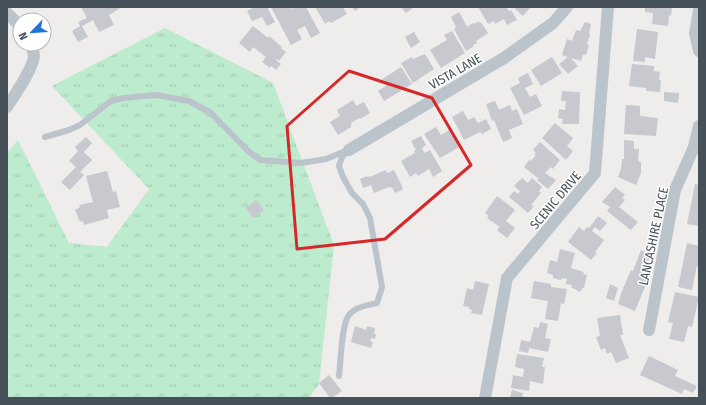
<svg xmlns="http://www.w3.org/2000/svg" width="706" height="405" viewBox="0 0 706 405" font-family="'Fira Sans Condensed',sans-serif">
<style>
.grass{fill:url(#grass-tufts)}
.building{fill:#c7c9cf}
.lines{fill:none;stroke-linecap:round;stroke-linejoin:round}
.service{stroke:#bbc4cb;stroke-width:6}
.minor{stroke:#bbc4cb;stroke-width:12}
.marked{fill:none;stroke:#d62828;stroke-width:3;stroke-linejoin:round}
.labels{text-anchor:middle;stroke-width:3;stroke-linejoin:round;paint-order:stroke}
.street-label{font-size:13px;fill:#465058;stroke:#fff}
</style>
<defs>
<pattern id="grass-tufts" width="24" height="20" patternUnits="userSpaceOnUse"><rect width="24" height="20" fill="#bcebcd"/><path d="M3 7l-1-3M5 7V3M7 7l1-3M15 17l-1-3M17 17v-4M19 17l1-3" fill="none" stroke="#a3cbb2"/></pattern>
</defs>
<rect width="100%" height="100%" fill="#efecec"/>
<polygon class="grass" points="165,28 273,83 334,245 319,384 309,398 7,398 7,153 18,140 69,243 107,247 149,189 52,86"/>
<g class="building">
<polygon points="81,7 122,7 109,15 114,25 99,32 93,20 82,26 88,37 78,42 72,31 80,26 78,22 87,18"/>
<polygon points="255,7 267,7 275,22 267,26 262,17 252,21 247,11"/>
<polygon points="271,7 290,7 291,9 295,7 306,7 320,33 311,38 305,26 297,30 302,39 291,45"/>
<polygon points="315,7 343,7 347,14 331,23 329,21 325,24"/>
<polygon points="352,7 361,7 355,11"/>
<polygon points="401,7 411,7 412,9 406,13"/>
<polygon points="478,7 506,7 509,11 511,10 517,20 507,25 504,19 495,24 494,21 488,24"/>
<polygon points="516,7 531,7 523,16 515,9"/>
<polygon points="645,7 672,7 671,16 669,15 668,26 652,24 653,13 645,12"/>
<polygon points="459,12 468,28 468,26 473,23 474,24 479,21 480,23 481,22 488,33 476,41 477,43 473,45 474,46 466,51 454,29 456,27 451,17"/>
<polygon points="585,22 591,24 589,34 590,35 587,44 589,45 586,55 583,54 581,61 571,58 578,66 568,74 559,64 568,57 562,55 567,39 572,41 576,30 580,31"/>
<polygon points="253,26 268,38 269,36 282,47 281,48 286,52 279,61 277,59 276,60 281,64 276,70 271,66 270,68 262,62 266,57 253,47 250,52 239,43"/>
<polygon points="637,29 658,32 655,59 645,57 645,62 633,61"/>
<polygon points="452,31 465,53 441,68 430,50 447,40 444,35"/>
<polygon points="414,32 420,42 411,48 405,37"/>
<polygon points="425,54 434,69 413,83 401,63 412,57 413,59"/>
<polygon points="552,57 562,73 541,86 531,70"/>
<polygon points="632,64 654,66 654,71 660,72 659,80 661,80 660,92 646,91 646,88 629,86"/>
<polygon points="401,67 412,84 384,101 378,91 386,86 381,80"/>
<polygon points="528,73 533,84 525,88 530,97 536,94 542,106 524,115 510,88 520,83 518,78"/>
<polygon points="562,91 580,92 579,124 562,124 563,119 558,118 559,109 565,110 566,101 561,101"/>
<polygon points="664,92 679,93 678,103 664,101"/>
<polygon points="353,100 356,106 364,102 370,113 360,119 359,118 351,123 351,127 338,135 330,122 340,116 337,110"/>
<polygon points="495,101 499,110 510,105 512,111 517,109 523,124 509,130 512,138 503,142 494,120 492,121 486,104"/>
<polygon points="626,105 640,106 640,116 658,118 656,136 624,134"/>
<polygon points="463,111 468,120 474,117 478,123 486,119 491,129 482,134 480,132 464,140 452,117"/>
<polygon points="555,123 573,138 567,146 573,151 566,160 542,138"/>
<polygon points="436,127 441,135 451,129 461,146 440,158 424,134"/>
<polygon points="421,136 426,145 422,148 424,153 430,150 442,171 433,177 429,169 418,176 416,173 410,177 401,161 415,153 414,151 416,150 411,141"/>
<polygon points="86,137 92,143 84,152 92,160 80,172 84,175 70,190 61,182 76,167 69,161 78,151 75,147"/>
<polygon points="624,140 634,141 634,149 639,149 638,161 641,162 641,173 636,185 618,177 621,169 622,159 624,159"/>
<polygon points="540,142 560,160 553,169 551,167 545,173 556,180 548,189 537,180 538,178 524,167 530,159 531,161 536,155 534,154 536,153 533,150"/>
<polygon points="386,170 387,173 394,170 403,188 402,190 395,193 392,187 389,188 389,187 374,193 371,185 363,188 360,179 367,176 367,177 372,176"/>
<polygon points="107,171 113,192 116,191 120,207 107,210 109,218 84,225 83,221 80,222 75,210 80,207 79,205 93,202 86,176"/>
<polygon points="522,178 528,183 532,178 542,187 539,191 541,193 531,205 534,206 528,213 509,197 514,191 518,194 520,191 514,186"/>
<polygon points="695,184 699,185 699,226 687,224"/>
<polygon points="615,187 625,195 622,198 625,200 619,207 638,222 631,230 607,211 610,207 602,202"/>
<polygon points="497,196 515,210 506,221 515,228 507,238 497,230 500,227 487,218 489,216 485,213"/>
<polygon points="256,200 264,210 253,218 246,208"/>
<polygon points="598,216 607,223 600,231 595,227 592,231 604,240 595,252 597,253 591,260 568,242 579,227 584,231 587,227 589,228"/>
<polygon points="687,243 699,246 699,267 697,266 692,290 678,287"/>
<polygon points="560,249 575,253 571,268 584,272 583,274 587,275 584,288 582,288 580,292 571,287 572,285 566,284 567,279 562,278 561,280 553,278 553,275 547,273 550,260 557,262"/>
<polygon points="641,250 651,254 643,275 649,277 635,311 618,304 622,291 631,270 633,271"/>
<polygon points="475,281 489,284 482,315 471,313 472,310 469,309 469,307 463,306 467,288 473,290"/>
<polygon points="534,281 551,284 551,287 567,289 564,304 561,303 558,321 545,319 548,301 531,298"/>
<polygon points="610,284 618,288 614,301 606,298"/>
<polygon points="675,292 699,297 692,327 688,326 684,342 669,339 673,323 668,322"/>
<polygon points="620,315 623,335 620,335 629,358 616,363 611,352 607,354 605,348 601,350 596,337 600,336 597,318"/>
<polygon points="540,322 548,324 545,338 551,339 548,352 529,348 528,353 519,351 521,340 530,342 534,327 539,328"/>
<polygon points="355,326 366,330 367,326 375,328 374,334 376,334 375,339 371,338 370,341 373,342 371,348 351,342"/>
<polygon points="517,354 544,358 542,367 545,367 543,384 530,381 529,391 511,388 513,375 523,377 524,369 515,367"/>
<polygon points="649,356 678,370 675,376 697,386 693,393 684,389 682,394 640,375"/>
<polygon points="329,375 342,391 332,398 330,398 319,383"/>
<polygon points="512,390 523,393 522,396 527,398 510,398"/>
</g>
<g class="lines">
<g class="service">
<polyline points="45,137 69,130 80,125 111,101 124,98 156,95 189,101 211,113 248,151 260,160 301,163 326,159 348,150"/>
<path d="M339,376C341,362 341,325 349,315C355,307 368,305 377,303L382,287L370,218L363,204L352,193L343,177L339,166L342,157L347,152"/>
</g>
<g class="minor">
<polyline points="699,10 695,33 699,51"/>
<polyline points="7,13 20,26"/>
<path d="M7,107C14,96 33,69 34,56C34,53 32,47 31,44"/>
<polyline points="349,150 504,58 553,23 567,7"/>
<polyline points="649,330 675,190 694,147 699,126"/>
<polyline points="485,398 507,278 595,173 608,7"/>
</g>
</g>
<path class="marked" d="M349,71L432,98L471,165L385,239L297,249L287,126Z"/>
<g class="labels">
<g class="street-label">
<text transform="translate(455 71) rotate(-30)" y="5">VISTA LANE</text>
<text transform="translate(555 200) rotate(-50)" y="5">SCENIC DRIVE</text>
<text transform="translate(653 236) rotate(-78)" y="5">LANCASHIRE PLACE</text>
</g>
</g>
<rect width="706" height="405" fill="none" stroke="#465058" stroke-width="16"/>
<g transform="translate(32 32) rotate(245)"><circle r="19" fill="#ffffff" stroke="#b5b9bc"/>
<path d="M0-3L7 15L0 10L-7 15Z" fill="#2274d2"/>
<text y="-6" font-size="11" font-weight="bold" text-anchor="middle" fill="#465058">N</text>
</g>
</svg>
